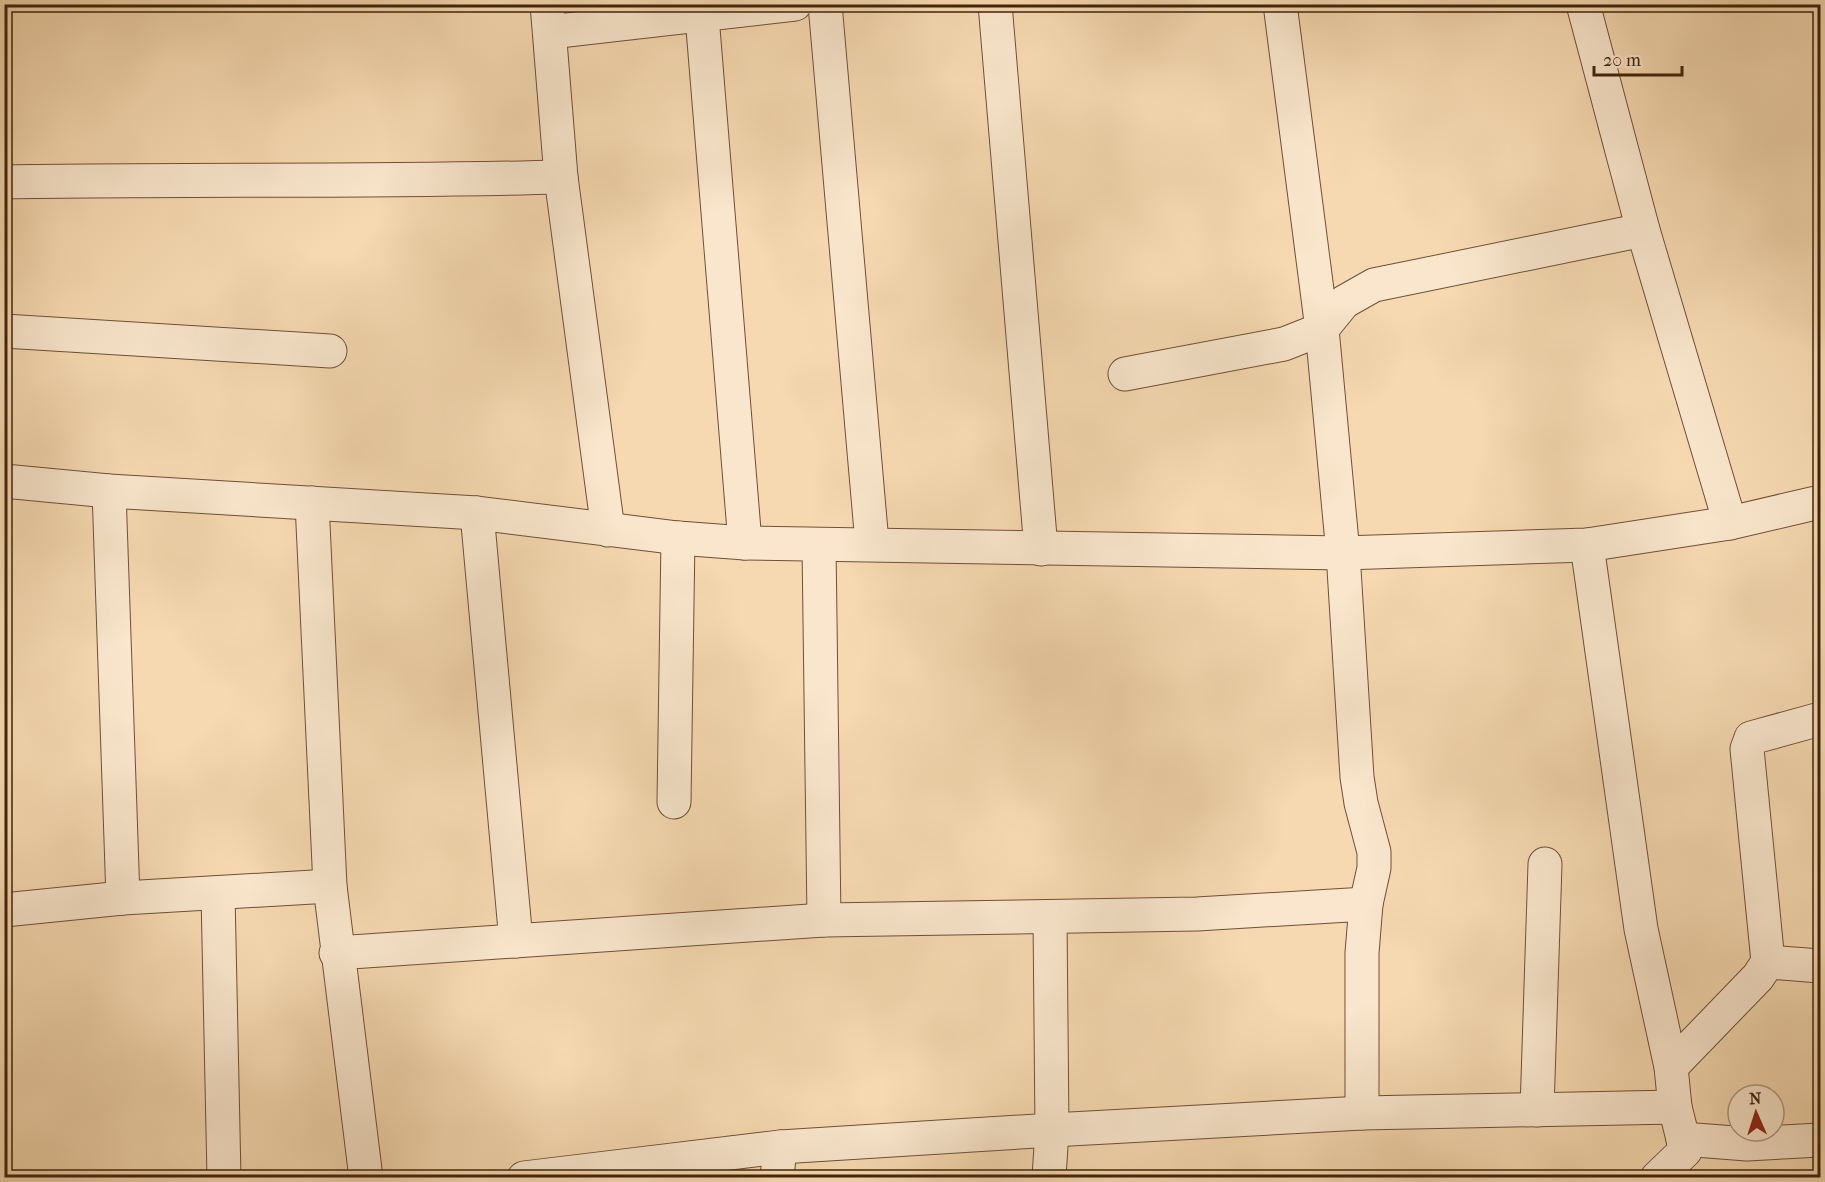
<svg xmlns="http://www.w3.org/2000/svg" width="1825" height="1182" viewBox="0 0 1825 1182" font-family="'IM FELL French Canon',serif">
<style>
.lines{fill:none;stroke-linecap:round;stroke-linejoin:round}
.street-casing{stroke:#6e5137;stroke-width:35}
.street{stroke:#f9e6cc;stroke-width:33}
</style>
<rect width="100%" height="100%" fill="#f6d9b1"/>
<filter id="stains"><feTurbulence type="fractalNoise" baseFrequency=".00333" numOctaves="4"/><feColorMatrix values="0 0 0 0 .2 0 0 0 0 .09 0 0 0 0 .02 0 0 0 .5 -.17"/></filter>
<radialGradient id="worn" r=".72"><stop offset=".6" stop-color="#630" stop-opacity="0"/><stop offset="1" stop-color="#630" stop-opacity=".3"/></radialGradient>
<g class="lines">
<defs>
<g id="street">
<polyline points="547,4 561,177 608,530"/>
<polyline points="701,4 745,543"/>
<polyline points="825,4 872,543"/>
<polyline points="995,4 1041,549"/>
<polyline points="1280,4 1322,329 1343,553 1357,777 1361,803 1374,852 1374,868 1366,904"/>
<polyline points="1583,4 1643,230 1730,523"/>
<polyline points="550,32 795,4"/>
<path d="M4,182C190,179 375,182 561,177"/>
<polyline points="4,331 330,351"/>
<polyline points="1125,374 1284,344 1322,329 1344,302 1374,285 1643,230"/>
<polyline points="4,481 109,491 477,513 678,538 745,543 1343,553 1587,545 1730,523 1820,502"/>
<polyline points="109,491 123,898"/>
<polyline points="312,503 330,886 366,1178"/>
<polyline points="477,513 516,941"/>
<polyline points="819,545 824,920"/>
<polyline points="1587,545 1641,929 1671,1067 1675,1107 1683,1139 1747,1144 1820,1140"/>
<polyline points="674,802 678,538"/>
<polyline points="218,894 224,1178"/>
<polyline points="4,910 123,898 330,886"/>
<polyline points="336,953 824,920 1197,914 1366,904 1362,953 1362,1113"/>
<polyline points="1768,962 1820,966"/>
<polyline points="1671,1067 1758,977 1768,962 1747,749 1751,738 1820,719"/>
<polyline points="1537,1110 1545,864"/>
<polyline points="524,1178 780,1147 1052,1130 1362,1113 1675,1107"/>
<polyline points="777,1178 780,1147"/>
<polyline points="1049,1178 1052,1130 1050,917"/>
<polyline points="1657,1178 1685,1151 1683,1139"/>
</g>
</defs>
<use href="#street" class="street-casing"/>
<use href="#street" class="street"/>
</g>
<rect width="1825" height="1182" fill="none" stroke="#f6d9b1" stroke-width="24"/>
<rect x="6" y="6" width="1813" height="1170" fill="none" stroke="#40240e" stroke-width="3"/>
<rect x="12" y="12" width="1801" height="1158" fill="none" stroke="#40240e" stroke-width="1.5"/>
<g transform="translate(1756 1113) rotate(357)"><circle r="28" fill="#f9e6cc" stroke="#af9880" stroke-width="1.5"/>
<path d="M0-4.5L10 22L0 15L-10 22Z" fill="#8f2418"/>
<text y="-9" font-size="16" font-weight="bold" text-anchor="middle" fill="#40240e">N</text>
</g>
<path d="M1594 66v9h88v-9" fill="none" stroke="#40240e" stroke-width="3"/>
<text x="1603" y="66" font-size="18" fill="#40240e" stroke="#f9e6cc" stroke-width="4.5" paint-order="stroke">20 m</text>
<rect width="100%" height="100%" filter="url(#stains)"/>
<rect width="100%" height="100%" fill="url(#worn)"/>
</svg>
